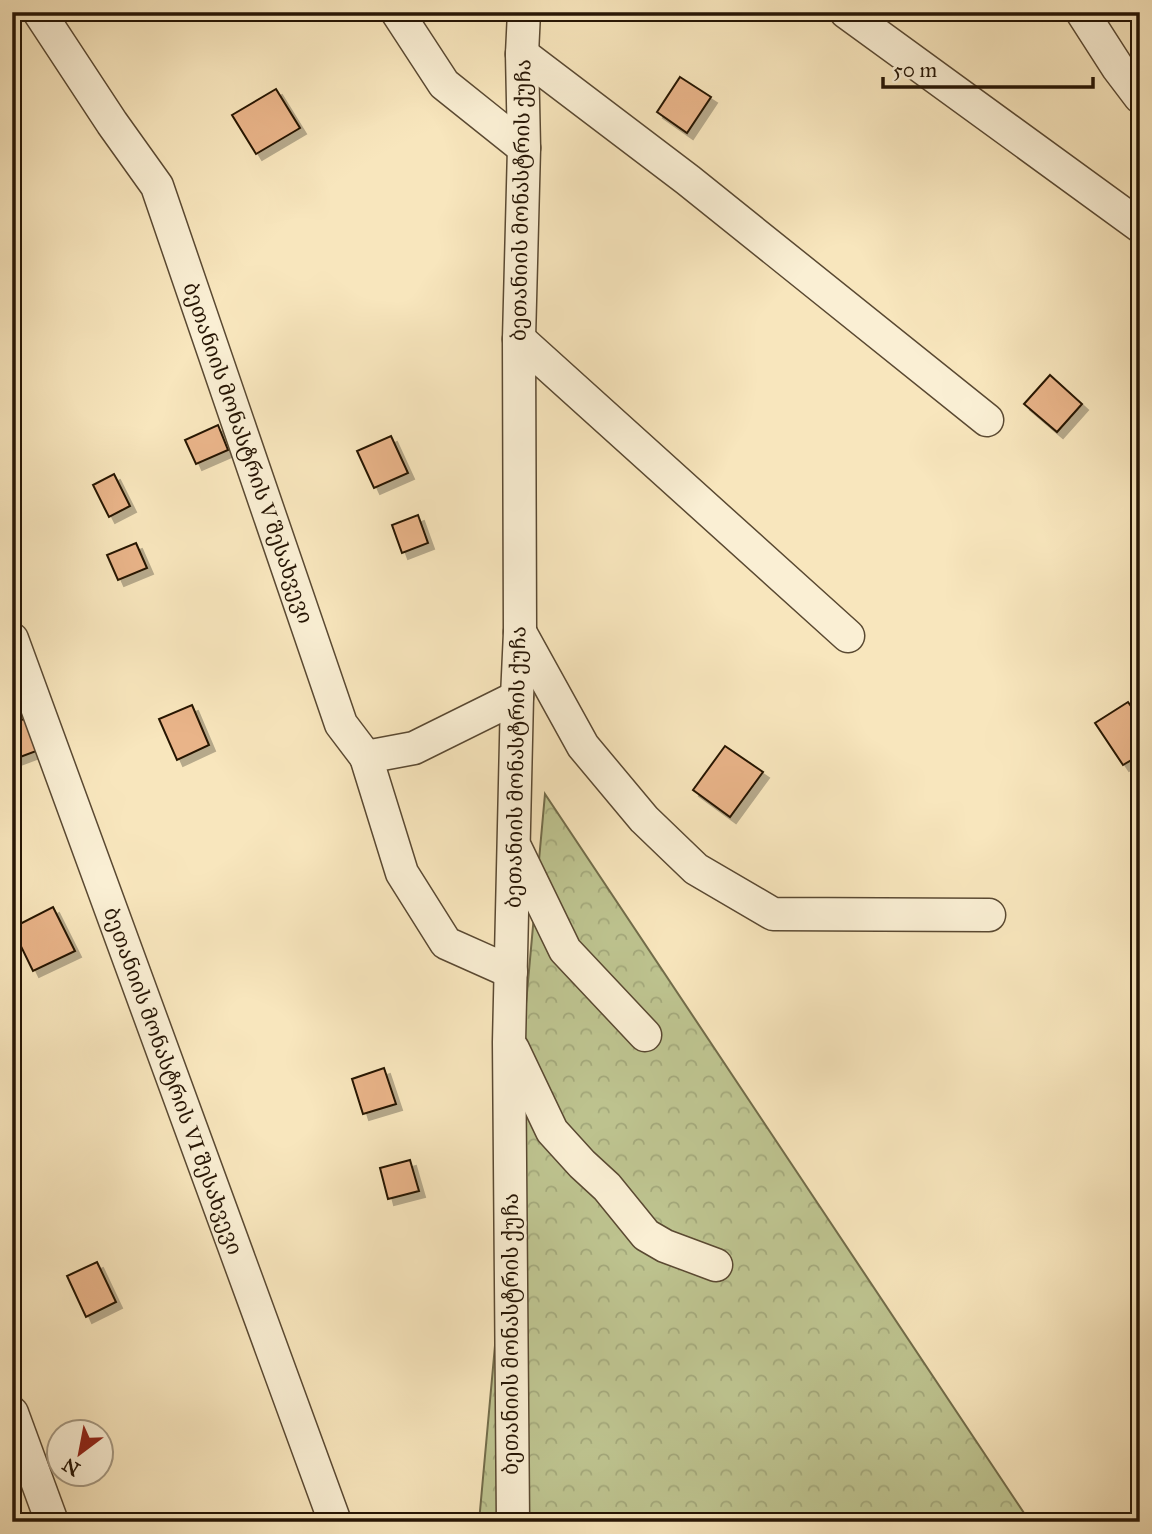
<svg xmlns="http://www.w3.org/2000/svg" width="1152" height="1534" viewBox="0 0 1152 1534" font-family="'IM FELL Great Primer','Noto Serif Georgian',serif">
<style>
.forest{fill:url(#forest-crowns);stroke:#726c4a;stroke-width:2}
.building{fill:#e9b489;stroke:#261504;stroke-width:2;filter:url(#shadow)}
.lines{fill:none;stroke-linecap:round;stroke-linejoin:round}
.minor-casing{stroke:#5a4932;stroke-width:35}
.minor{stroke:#faefd4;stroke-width:32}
.labels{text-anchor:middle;stroke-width:5;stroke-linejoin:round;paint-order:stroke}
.street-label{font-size:21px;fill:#261504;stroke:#faefd4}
</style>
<defs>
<pattern id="forest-crowns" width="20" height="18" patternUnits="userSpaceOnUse" patternTransform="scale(1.75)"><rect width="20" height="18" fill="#bec490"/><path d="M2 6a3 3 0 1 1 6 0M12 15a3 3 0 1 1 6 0" fill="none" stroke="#a3a87b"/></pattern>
<filter id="shadow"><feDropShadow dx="6" dy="6" stdDeviation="0" flood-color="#0004"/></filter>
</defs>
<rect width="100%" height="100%" fill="#f8e6bd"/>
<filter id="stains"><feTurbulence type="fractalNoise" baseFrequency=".00286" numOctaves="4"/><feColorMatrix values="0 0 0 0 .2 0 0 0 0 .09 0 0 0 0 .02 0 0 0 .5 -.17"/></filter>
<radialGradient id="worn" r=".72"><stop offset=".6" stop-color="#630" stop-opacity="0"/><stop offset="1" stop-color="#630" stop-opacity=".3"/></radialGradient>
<polygon class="forest" points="545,794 1030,1522 479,1522"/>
<g class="building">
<polygon points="680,77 711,97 687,133 657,112"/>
<polygon points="276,89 300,128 256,154 232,115"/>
<polygon points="1050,375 1082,404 1057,432 1024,404"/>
<polygon points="218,425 228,450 196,464 185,440"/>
<polygon points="391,436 408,473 374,488 357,451"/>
<polygon points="114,474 130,506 109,517 93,485"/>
<polygon points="418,515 428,543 402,553 392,525"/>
<polygon points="136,543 147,568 118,580 107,555"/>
<polygon points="1128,702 1140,719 1140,755 1123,765 1095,723"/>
<polygon points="192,705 209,745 177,760 159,719"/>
<polygon points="27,718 39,750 12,760 12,723"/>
<polygon points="725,746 763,772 730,817 693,790"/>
<polygon points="53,907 75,951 33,971 12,928"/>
<polygon points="384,1068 396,1104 363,1114 352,1079"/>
<polygon points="410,1160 419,1191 388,1199 380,1168"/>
<polygon points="97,1262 116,1302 86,1317 67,1276"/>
</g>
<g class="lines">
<defs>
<g id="minor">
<polyline points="39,12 112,123 157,186 341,724 366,757 414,748 517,697"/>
<polyline points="397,12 444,84 524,148"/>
<polyline points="846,12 1140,226"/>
<polyline points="1082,12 1118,68 1140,97"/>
<polyline points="522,54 688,180 987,420"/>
<polyline points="519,339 848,636"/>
<polyline points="520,632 583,746 644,819 696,869 773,914 989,915"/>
<polyline points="12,639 335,1522"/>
<polyline points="366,757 402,873 446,943 511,972"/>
<polyline points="516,849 565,950 645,1035"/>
<polyline points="513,1049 552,1131 582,1164 607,1187 646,1235 665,1246 716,1265"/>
<polyline points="12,1413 52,1522"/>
<polyline points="513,1522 509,1042 517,697 520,632 519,339 524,148 522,54 524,12"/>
</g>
</defs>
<use href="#minor" class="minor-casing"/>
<use href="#minor" class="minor"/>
</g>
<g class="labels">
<g class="street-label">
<text transform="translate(521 200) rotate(-89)" y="7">ბეთანიის მონასტრის ქუჩა</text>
<text transform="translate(248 453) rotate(71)" y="7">ბეთანიის მონასტრის V შესახვევი</text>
<text transform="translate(516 767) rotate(-89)" y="7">ბეთანიის მონასტრის ქუჩა</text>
<text transform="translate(173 1081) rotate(70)" y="7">ბეთანიის მონასტრის VI შესახვევი</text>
<text transform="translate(511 1334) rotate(-90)" y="7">ბეთანიის მონასტრის ქუჩა</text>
</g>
</g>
<rect width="1152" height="1534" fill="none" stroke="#f8e6bd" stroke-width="42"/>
<rect x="14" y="14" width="1124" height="1506" fill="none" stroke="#261504" stroke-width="3.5"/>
<rect x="21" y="21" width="1110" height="1492" fill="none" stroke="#261504" stroke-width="2"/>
<g transform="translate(80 1453) rotate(212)"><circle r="33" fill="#faefd4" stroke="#a59881" stroke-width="2"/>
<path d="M0-5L12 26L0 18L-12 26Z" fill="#8f2418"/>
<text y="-10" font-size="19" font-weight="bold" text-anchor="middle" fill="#261504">N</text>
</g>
<path d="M883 77v10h210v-10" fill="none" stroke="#261504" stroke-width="3.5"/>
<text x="893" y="77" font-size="21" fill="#261504" stroke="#faefd4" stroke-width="5" paint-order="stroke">50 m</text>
<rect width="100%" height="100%" filter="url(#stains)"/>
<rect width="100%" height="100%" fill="url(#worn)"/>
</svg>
